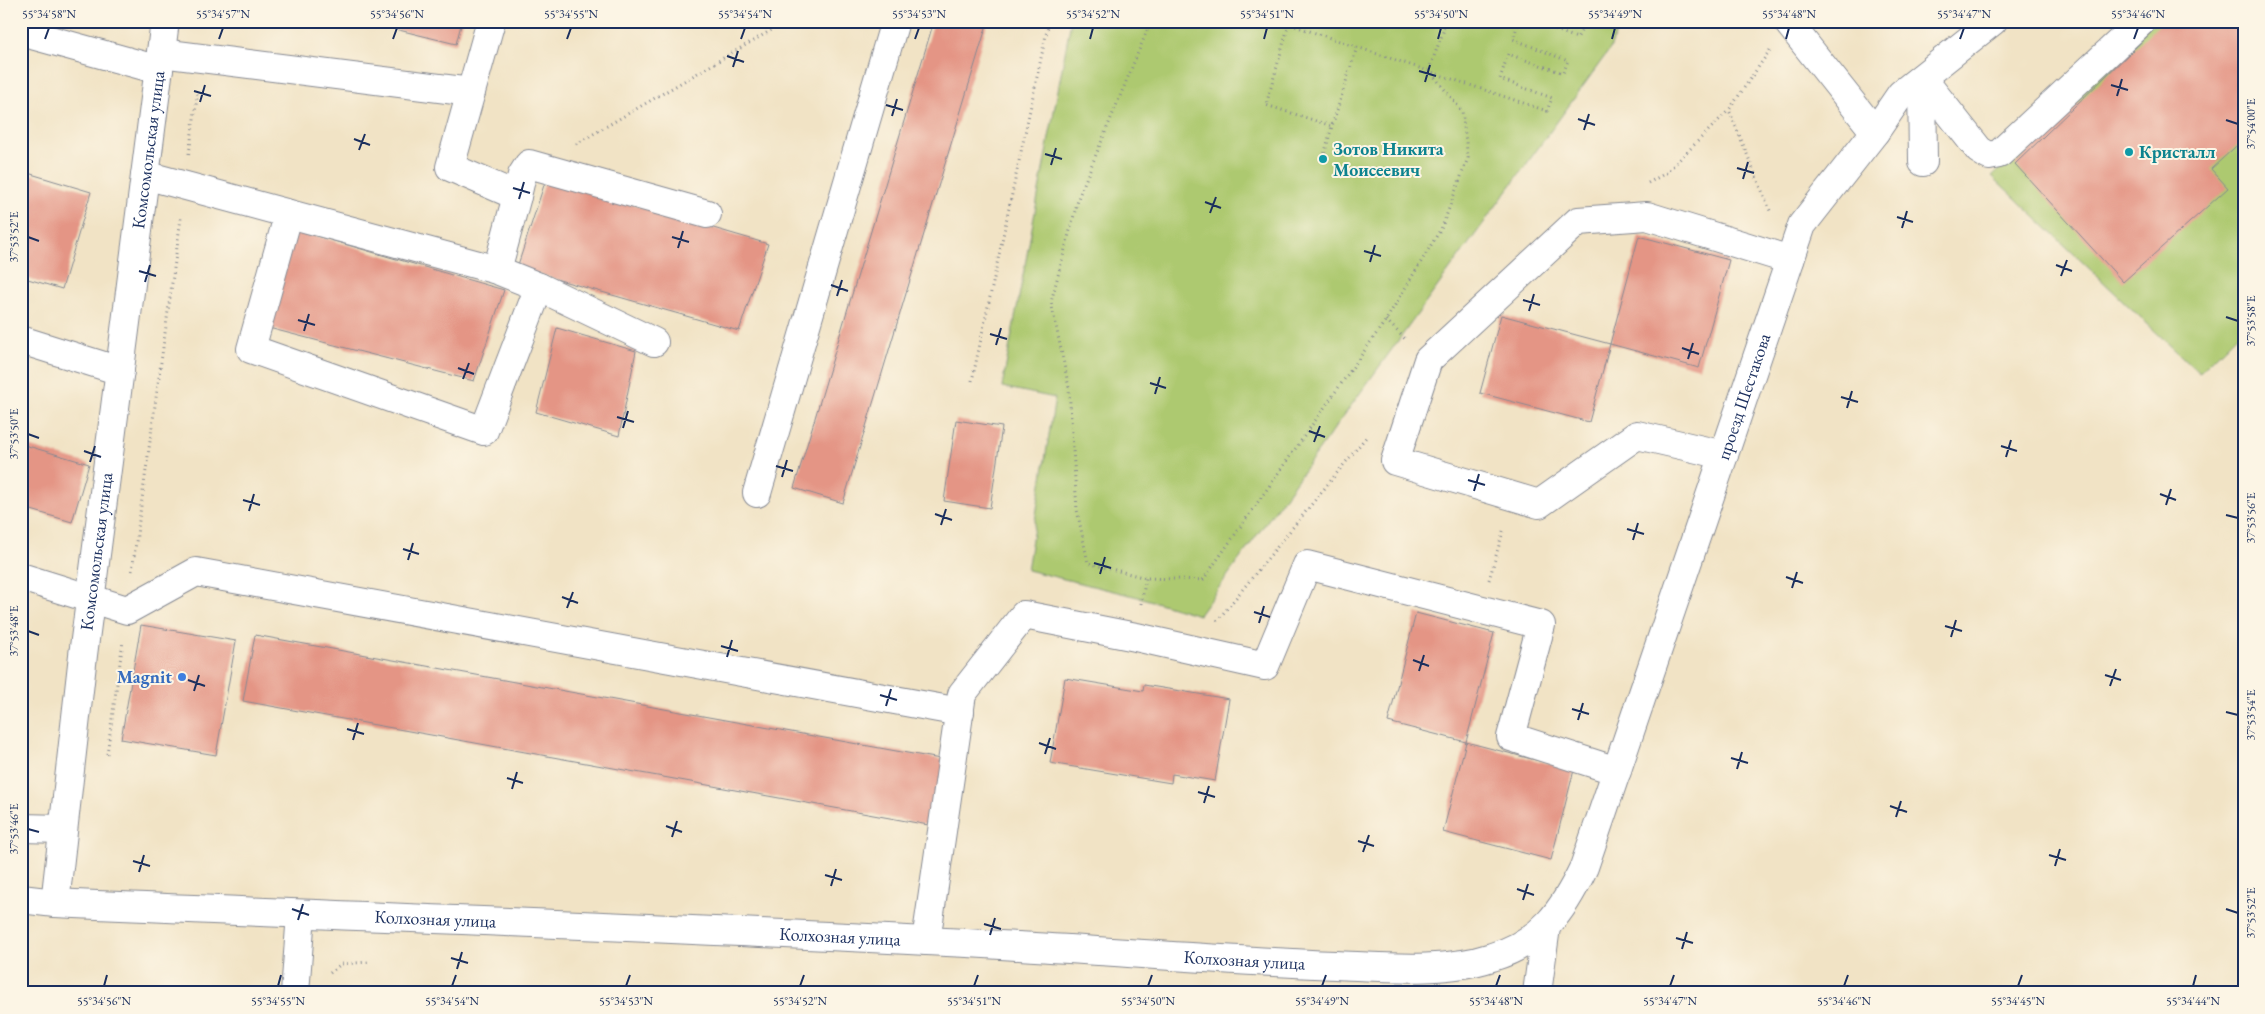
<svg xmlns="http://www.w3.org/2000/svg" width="2265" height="1014" viewBox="0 0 2265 1014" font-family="'EB Garamond',serif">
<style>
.green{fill:#adc970;stroke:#647c67}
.building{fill:#e49585}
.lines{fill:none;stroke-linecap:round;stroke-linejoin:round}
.minor-casing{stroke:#868992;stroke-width:30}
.path{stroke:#868992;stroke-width:3;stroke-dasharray:1 4;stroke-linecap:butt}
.minor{stroke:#fff;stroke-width:28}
.ticks{fill:none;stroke:#1b2f5e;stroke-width:2}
.culture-dot{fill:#0f9aa8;stroke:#fcf5e5;stroke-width:2}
.shop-dot{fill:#3f7fe0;stroke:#fcf5e5;stroke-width:2}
.labels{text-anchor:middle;stroke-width:4;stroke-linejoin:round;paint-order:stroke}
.culture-label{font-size:18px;font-weight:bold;fill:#0d838f;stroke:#fcf5e5;text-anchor:start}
.street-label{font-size:18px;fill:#1b2f5e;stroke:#fcf5e5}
.shop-label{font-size:18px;font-weight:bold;fill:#366cbe;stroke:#fcf5e5;text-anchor:end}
.neatline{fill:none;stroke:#1b2f5e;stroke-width:2}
.ticks-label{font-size:12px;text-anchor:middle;fill:#1b2f5e}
</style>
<rect width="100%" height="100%" fill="#fcf5e5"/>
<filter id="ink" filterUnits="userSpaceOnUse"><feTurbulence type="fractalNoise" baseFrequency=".02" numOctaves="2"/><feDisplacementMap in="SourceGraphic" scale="10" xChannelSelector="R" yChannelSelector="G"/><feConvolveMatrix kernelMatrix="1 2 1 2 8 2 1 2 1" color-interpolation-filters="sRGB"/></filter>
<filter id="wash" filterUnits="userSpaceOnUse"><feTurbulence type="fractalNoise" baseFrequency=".0096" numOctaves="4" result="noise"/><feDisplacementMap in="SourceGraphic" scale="20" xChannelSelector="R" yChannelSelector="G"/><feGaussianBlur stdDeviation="1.12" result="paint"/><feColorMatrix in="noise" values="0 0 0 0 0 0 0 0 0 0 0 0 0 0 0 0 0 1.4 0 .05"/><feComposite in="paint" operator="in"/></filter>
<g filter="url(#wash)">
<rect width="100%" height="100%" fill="#f1e3c5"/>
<g class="green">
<polygon points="1071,21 1620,21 1610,49 1199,615 1142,598 1027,570 1055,398 1002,387"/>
<polygon points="2153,21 2244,21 2244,328 2199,373 1992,176"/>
</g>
<g id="blocks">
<g class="building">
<polygon points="362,21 462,21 456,44"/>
<polygon points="934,21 988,21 843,503 794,488"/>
<polygon points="2163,21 2244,21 2244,139 2211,169 2228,188 2123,282 2015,164"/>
<polygon points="21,171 91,192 62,289 21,277"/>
<polygon points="546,179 768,244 739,331 517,268"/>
<polygon points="285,227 504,290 474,381 257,325"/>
<polygon points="1639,236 1729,260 1699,368 1610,344 1589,422 1480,393 1501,315 1610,344"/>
<polygon points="557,328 636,351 619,436 536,412"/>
<polygon points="956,420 1002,427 990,508 944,501"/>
<polygon points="21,444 89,464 72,522 21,507"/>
<polygon points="1416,613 1494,633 1466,742 1388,722"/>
<polygon points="141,625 236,641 216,755 121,739"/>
<polygon points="255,635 946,760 934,826 243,701"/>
<polygon points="1065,678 1143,691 1144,685 1229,699 1215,781 1172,774 1171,783 1050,763"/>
<polygon points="1466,742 1574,770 1551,860 1443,832"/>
</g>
</g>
</g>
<g filter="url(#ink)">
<use href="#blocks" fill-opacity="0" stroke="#868992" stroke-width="1"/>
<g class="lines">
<defs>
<g id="minor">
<polyline points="1787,21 1875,132"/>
<polyline points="21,32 159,70"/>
<polyline points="161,53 471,92 491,21"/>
<polyline points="1922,78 1979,150 1989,156 1999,154 2142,21"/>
<polyline points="1922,78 1923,162"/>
<polyline points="471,92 450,167 517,196 522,175 529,164 707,214"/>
<polyline points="145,175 497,270 517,196"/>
<polyline points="286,213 285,227 251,349 484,431 539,287 497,270"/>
<polyline points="539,287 654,342"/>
<polyline points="21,340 120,371"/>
<polyline points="1724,455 1637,435 1539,504 1395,461 1428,360 1578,221 1647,216 1790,260"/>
<polyline points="757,493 895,21"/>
<polyline points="21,577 127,610 196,572 960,712"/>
<polyline points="21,828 63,829"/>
<path id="s1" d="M21,899L55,903C381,918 708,928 1035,947C1135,953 1235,961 1335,965C1385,967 1444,973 1492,957C1542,942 1563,911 1584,867L1802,225L1875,132L1901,94L1993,21"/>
<path id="s2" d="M55,903L83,655L165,21"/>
<polyline points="926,941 962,694 1024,615 1136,637 1265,666 1307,565 1541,625 1511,737 1617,771"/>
<polyline points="295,993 301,914"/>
<polyline points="1537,993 1546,927"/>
</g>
</defs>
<use href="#minor" class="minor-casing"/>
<g class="path">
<polyline points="1151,21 1079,196 1051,302 1069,388 1077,510 1088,563 1146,578 1203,580 1386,320 1442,227 1468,158 1462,111 1429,70"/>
<polyline points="1280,21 1289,24 1266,105 1332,126 1323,159"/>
<polyline points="1290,21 1289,24 1357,47 1332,126"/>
<polyline points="1532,21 1577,38 1587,21"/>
<polyline points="1357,47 1547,111 1552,98 1500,79 1508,54 1563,73 1568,61 1513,39 1519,21"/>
<polyline points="1770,50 1729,110 1771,213"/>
<polyline points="1429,70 1447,21"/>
<polyline points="576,144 787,21"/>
<polyline points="189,154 198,91"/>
<polyline points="1648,183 1666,173 1729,110"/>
<polyline points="1386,320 1405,339"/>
<polyline points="972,381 1049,21"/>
<polyline points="132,571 181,218"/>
<polyline points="1489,580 1504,528"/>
<polyline points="1141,604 1146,578"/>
<polyline points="1217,621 1367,436"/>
<polyline points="107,754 123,641"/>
<polyline points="330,973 341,964 369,962"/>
</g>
<use href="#minor" class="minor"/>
</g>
</g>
<path class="ticks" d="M45,39L49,28M219,39L223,28M393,39L397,28M567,39L571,28M741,39L745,28M915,39L919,28M1090,39L1093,28M1264,39L1267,28M1438,39L1441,28M1612,39L1615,28M1786,39L1789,28M1960,39L1964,28M2134,39L2138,28M727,56L744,62M733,67L738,51M1419,71L1436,76M1425,82L1430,65M2111,85L2128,90M194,91L211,96M2117,96L2122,79M200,102L205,85M886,105L903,110M892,116L897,99M1578,119L1595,125M2226,120L2238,124M1584,130L1589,114M354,139L370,145M359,150L365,134M1045,154L1062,159M1051,165L1056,148M1737,168L1754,173M1743,179L1748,162M513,188L530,193M519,199L524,182M1205,202L1221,208M1210,213L1216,197M1897,217L1913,222M1902,228L1907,211M28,237L39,241M672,237L689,242M678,248L683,231M1364,251L1381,256M1370,262L1375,245M2056,265L2072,271M139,271L156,276M2061,276L2067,260M145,282L150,265M831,285L848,291M837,296L842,280M1523,300L1540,305M1529,311L1534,294M2226,317L2238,321M298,320L315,325M304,331L309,314M990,334L1007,339M996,345L1001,328M1682,348L1699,354M1688,359L1693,343M458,368L474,374M463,379L469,363M1150,383L1166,388M1155,394L1160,377M1841,397L1858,402M1847,408L1852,391M617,417L634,422M623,428L628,411M1309,431L1325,437M28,434L39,438M1314,442L1320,426M2001,446L2017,451M84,451L101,457M2006,457L2011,440M90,462L95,446M776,466L793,471M782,477L787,460M1468,480L1485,485M1474,491L1479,474M2160,494L2176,500M243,500L260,505M2166,505L2171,489M249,511L254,494M935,514L952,520M2226,515L2238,518M941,525L946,509M1627,529L1644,534M1633,540L1638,523M403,549L419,554M408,560L413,543M1094,563L1111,568M1100,574L1105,557M1786,577L1803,583M1792,588L1797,572M562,597L578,603M567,608L573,592M1254,612L1270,617M1259,623L1264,606M1945,626L1962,631M28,631L39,635M1951,637L1956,620M721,646L738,651M727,657L732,640M1413,660L1429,666M1419,671L1424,655M2105,675L2121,680M188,680L205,686M2110,686L2116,669M194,691L199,675M880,695L897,700M886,706L891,689M1572,709L1589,714M2226,712L2238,715M1578,720L1583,703M347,729L364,734M353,740L358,723M1039,743L1056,749M1045,754L1050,738M1731,758L1748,763M1737,769L1742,752M507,778L523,783M512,789L517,772M1198,792L1215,797M1204,803L1209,786M1890,806L1907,812M1896,817L1901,801M666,826L682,832M28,829L39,832M672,837L677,821M1358,841L1374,846M1363,852L1369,835M2049,855L2066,860M133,861L150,866M2055,866L2060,849M139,872L144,855M825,875L842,880M831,886L836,869M1517,889L1534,895M1523,900L1528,884M292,909L309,915M2226,909L2238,913M298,920L303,904M984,924L1001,929M990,935L995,918M1676,938L1693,943M1682,949L1687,932M451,958L468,963M457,969L462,952M104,986L107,975M278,986L281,975M452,986L456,975M626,986L630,975M800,986L804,975M974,986L978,975M1148,986L1152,975M1322,986L1326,975M1496,986L1500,975M1670,986L1674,975M1844,986L1848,975M2018,986L2022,975M2193,986L2196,975"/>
<g class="culture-dot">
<circle cx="2129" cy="152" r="5"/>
<circle cx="1323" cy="159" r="5"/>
</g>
<circle class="shop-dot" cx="182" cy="677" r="5"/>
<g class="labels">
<g class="culture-label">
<text x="1333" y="155">Зотов Никита<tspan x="1333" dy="21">Моисеевич</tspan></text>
<text x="2139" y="158">Кристалл</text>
</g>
<g class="street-label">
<text dy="6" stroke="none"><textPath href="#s2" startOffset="759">Комсомольская улица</textPath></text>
<text dy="6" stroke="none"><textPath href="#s1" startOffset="2104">проезд Шестакова</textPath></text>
<text dy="6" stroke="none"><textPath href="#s2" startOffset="354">Комсомольская улица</textPath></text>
<text dy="6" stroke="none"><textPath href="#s1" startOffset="415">Колхозная улица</textPath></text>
<text dy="6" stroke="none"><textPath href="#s1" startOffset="820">Колхозная улица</textPath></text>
<text dy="6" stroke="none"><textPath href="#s1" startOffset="1225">Колхозная улица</textPath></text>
</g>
<g class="shop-label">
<text x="172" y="683">Magnit</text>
</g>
</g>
<rect width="2265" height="1014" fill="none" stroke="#fcf5e5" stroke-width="55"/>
<rect x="28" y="28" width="2210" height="958" class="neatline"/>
<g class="ticks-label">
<text x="49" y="18">55°34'58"N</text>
<text x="223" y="18">55°34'57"N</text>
<text x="397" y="18">55°34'56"N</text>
<text x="571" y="18">55°34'55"N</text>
<text x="745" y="18">55°34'54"N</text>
<text x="919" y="18">55°34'53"N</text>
<text x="1093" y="18">55°34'52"N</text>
<text x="1267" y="18">55°34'51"N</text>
<text x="1441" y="18">55°34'50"N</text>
<text x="1615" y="18">55°34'49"N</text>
<text x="1789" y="18">55°34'48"N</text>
<text x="1964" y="18">55°34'47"N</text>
<text x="2138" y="18">55°34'46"N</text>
<text transform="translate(2251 124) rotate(-90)" y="4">37°54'00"E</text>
<text transform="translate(14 237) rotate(-90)" y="4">37°53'52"E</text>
<text transform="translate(2251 321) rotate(-90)" y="4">37°53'58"E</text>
<text transform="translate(14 434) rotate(-90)" y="4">37°53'50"E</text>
<text transform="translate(2251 518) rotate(-90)" y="4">37°53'56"E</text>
<text transform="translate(14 631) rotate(-90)" y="4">37°53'48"E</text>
<text transform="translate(2251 715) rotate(-90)" y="4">37°53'54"E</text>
<text transform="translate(14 829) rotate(-90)" y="4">37°53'46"E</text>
<text transform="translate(2251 913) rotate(-90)" y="4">37°53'52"E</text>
<text x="104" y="1005">55°34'56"N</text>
<text x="278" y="1005">55°34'55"N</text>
<text x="452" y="1005">55°34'54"N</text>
<text x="626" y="1005">55°34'53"N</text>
<text x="800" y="1005">55°34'52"N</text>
<text x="974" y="1005">55°34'51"N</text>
<text x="1148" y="1005">55°34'50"N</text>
<text x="1322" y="1005">55°34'49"N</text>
<text x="1496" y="1005">55°34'48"N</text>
<text x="1670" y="1005">55°34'47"N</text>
<text x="1844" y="1005">55°34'46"N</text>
<text x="2018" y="1005">55°34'45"N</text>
<text x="2193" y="1005">55°34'44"N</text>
</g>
</svg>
